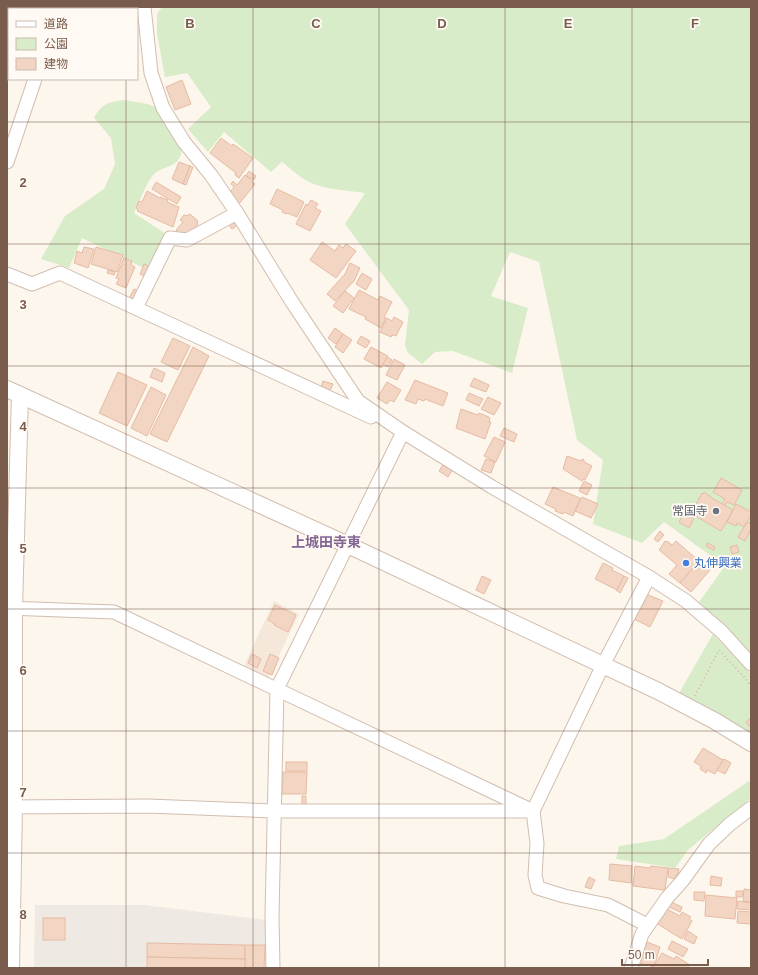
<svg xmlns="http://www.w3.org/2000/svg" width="758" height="975" viewBox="0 0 758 975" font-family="Helvetica,'Noto Sans JP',sans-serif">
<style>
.residential{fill:#f5e8da}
.industrial{fill:#efe9e4}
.green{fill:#d8ecc9}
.building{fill:#f3d5c3;stroke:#e6bba3}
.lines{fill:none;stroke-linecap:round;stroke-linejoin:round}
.minor-casing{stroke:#d1beb0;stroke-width:15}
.tertiary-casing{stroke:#d1beb0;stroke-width:18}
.path{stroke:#d9b8a5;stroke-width:2;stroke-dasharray:1 3;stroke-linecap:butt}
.minor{stroke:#fff;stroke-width:13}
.tertiary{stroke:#fff;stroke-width:16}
.grid{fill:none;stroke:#7a5c4d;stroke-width:1;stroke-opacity:0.55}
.worship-dot{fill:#6b7280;stroke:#fffaf3;stroke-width:1.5}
.shop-dot{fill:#3f7fe0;stroke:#fffaf3;stroke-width:1.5}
.labels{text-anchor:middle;stroke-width:3.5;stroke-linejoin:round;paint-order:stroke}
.worship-label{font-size:12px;fill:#5b616d;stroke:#fffaf3;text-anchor:end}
.shop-label{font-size:12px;fill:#366cbe;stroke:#fffaf3;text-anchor:start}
.quarter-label{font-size:14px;font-weight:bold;fill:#846695;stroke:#fffaf3}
.grid-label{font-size:13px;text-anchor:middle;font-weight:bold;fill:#7a5c4d;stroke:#fffaf3;stroke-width:3.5;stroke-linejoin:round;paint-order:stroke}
</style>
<rect width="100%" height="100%" fill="#fdf6ec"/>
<polygon class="residential" points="274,601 299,614 267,680 243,668"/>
<polygon class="industrial" points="35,905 144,905 267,920 266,968 34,968"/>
<g class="green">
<path d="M162,7H751V654L740,641L699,602L725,566L664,522L642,543L593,524L603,460L577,440L539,262L510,252L491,296L528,308L512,373L453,351L435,352L422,364L408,353L405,345L409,310L345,224L365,193C346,190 324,190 307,181C298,176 290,168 282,162L271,172L224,132L208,152L188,129L211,107L187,73L165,77L157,34V14Z"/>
<path d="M125,100C133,102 149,103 155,107C166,113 188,147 179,159C173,168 160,167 153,175C148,180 138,205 134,213L166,234L148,270L82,238L69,268L41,259L65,216L104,189L115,164L111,138L94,118C102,103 109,102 125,100Z"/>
<polygon points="713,634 751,674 751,736 678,695"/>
<polygon points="749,781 751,783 751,798 688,850 675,868 616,859 619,846 664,839"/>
</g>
<g class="building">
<rect x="110" y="7" width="17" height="2"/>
<polygon points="182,80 191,104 175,110 166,87"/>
<polygon points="221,138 232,146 233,144 253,158 239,178 235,175 236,173 210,153"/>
<polygon points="179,162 190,166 183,184 172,179"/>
<polygon points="190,166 193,167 186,185 183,184"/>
<polygon points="249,171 256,176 254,180 246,176"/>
<polygon points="245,175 255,184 239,204 228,195 234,187 231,184 233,181 237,185"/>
<polygon points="156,182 181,197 177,204 152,189"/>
<polygon points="277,189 304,202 297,217 287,213 286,214 282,212 283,210 270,204"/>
<polygon points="147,191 160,198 160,197 168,200 167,202 179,207 173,227 137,211 138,210 136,208 139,201 142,202"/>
<polygon points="311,200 318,204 315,208 321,211 310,231 296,224 306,204 308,205"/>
<polygon points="190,214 198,221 197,223 198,224 186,238 175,234 178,231 176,230 183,222 180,220 184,215 187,216"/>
<polygon points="235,219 239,224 232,229 228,224"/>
<polygon points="322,242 335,251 339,245 343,248 346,244 356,251 336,278 310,260"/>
<polygon points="84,247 94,249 88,268 74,263 77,251 82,253"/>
<polygon points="96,247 123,255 117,272 91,264"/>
<polygon points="124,258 132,261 131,265 135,267 126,288 116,284 119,279 116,278"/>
<polygon points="350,263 360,268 354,281 335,301 327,294 345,274"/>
<polygon points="144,264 151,267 146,277 140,274"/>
<polygon points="108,270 115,272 114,275 107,273"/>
<polygon points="362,273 372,279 366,290 356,284"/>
<polygon points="134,289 139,291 132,302 128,300"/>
<polygon points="359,290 378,300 380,296 392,302 384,317 386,318 381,328 365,319 366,317 349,309"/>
<polygon points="345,291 354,298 343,313 333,306"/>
<polygon points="394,317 403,322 396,336 392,335 391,337 380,332 387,318 392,321"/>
<polygon points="335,328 343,334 336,344 328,338"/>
<polygon points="343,334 352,340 343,353 335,347"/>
<polygon points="361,336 370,341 366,348 357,343"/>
<polygon points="173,338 190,346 178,370 161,362"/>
<polygon points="193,347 209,356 167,442 150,434"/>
<polygon points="371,347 388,356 381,368 364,359"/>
<polygon points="387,357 392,360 388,367 383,364"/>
<polygon points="394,359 405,365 397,380 386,375"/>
<polygon points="154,368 165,373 162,382 150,377"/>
<polygon points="118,372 147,385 127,426 99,413"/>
<polygon points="474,378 489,385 486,392 470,386"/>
<polygon points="415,380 448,393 443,406 425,399 424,401 418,399 416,404 405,400"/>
<polygon points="323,381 333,384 329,393 320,390"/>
<polygon points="387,382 401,390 394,402 390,400 387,404 377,398"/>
<polygon points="151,387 166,395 147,436 131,428"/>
<polygon points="469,393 483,399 479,406 466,400"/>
<polygon points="488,397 501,403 494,415 481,409"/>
<polygon points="461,409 478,415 479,413 489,417 490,419 489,422 491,422 485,439 456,428"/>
<polygon points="504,428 517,434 514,442 500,436"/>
<polygon points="494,437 505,442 496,462 484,456"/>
<polygon points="567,456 581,461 582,459 584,460 584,462 592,466 585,480 583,479 582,481 563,469"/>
<polygon points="486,459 495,462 491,473 481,470"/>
<polygon points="444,463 453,469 448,477 439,471"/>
<polygon points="721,478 742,490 734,505 727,502 725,506 722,504 725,499 713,492"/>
<polygon points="584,481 592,485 587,495 579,491"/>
<polygon points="553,487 580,498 573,516 564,512 563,514 555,511 556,509 545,504"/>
<polygon points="704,492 710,496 710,497 733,510 721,531 692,514 693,513 690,511 693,505 695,506 702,493 703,494"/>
<polygon points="582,497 598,504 591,518 575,511"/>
<polygon points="736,504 751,512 751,515 744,527 737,523 736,526 727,522"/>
<polygon points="684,513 694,518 689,528 679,522"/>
<polygon points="747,522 751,524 751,529 745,541 738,537"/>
<polygon points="660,531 664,535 658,542 654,539"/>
<polygon points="665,541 666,542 667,541 672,545 676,541 699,561 680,583 669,574 677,565 659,550"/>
<polygon points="708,543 715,547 714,550 706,546"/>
<polygon points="737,545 739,552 732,554 730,547"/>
<polygon points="699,561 710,570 691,592 680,583"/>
<polygon points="603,563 613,568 612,570 624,576 617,590 595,579"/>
<polygon points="482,576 491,580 484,594 476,590"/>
<polygon points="624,576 628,578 620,593 616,590 617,590"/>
<polygon points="646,594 663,601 650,627 634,619"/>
<polygon points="275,605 296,615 288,632 274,625 275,624 268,620"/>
<polygon points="252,654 261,659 257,668 248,663"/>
<polygon points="270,654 279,658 272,675 263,671"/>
<polygon points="751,718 751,725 750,727 746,722"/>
<polygon points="703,748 723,760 715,774 707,770 706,773 700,769 701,766 694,762"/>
<polygon points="724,759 731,763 725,774 717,770"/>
<rect x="286" y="762" width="21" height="9"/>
<polygon points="283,772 307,772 306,794 282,794"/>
<rect x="302" y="796" width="4" height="8"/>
<polygon points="610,864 632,866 631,883 609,880"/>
<polygon points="635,866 650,868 651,866 668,868 665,889 664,890 633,886"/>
<polygon points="669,868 679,869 678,875 676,875 675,879 668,877"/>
<polygon points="711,876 722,878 721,886 710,885"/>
<polygon points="589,877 595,880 591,889 585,887"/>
<polygon points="744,889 751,890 751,902 743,901"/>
<polygon points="736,891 743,891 742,897 736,897"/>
<polygon points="694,892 705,892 704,901 694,900"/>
<polygon points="706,895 737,898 735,919 705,916"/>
<polygon points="669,901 682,907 680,912 667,906"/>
<polygon points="738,901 751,903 751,910 737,909"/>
<polygon points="667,909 680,916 682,912 691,917 689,919 692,921 682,939 656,923 659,917 662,918"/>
<polygon points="738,911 751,912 751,924 737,923"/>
<rect x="43" y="918" width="22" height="22"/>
<polygon points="688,931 697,937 694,944 684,939"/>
<polygon points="672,941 688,949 683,957 668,949"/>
<polygon points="647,942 660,947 654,967 640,963"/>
<polygon points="147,943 245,945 245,959 147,957"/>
<polygon points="245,945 265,945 264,968 245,968"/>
<polygon points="662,953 674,959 676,956 690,965 688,968 653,968"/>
<polygon points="147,957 245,959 245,968 147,968"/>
</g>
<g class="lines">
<defs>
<g id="minor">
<polyline points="144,7 151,73 163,108 184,142 211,175 237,213 292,302 358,401 403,432 492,487 649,577 686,601 722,632 751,664"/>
<polyline points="60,9 61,7"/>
<polyline points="7,162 35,79"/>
<polyline points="7,274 32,284 60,273 371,417"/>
<polyline points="136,308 170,238 187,240 237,213"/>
<polyline points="7,608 114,612 533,811"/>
<polyline points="7,807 148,806 274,811 529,811"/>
<polyline points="647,925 608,905 564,896 538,888 535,875 537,843 533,811 603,665 649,577"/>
<polyline points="273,968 272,916 277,689 403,432"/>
<polyline points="631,968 642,934 667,898 683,880 709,844 730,824 751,808"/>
</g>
<g id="tertiary">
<polyline points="7,389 348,545 658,691 715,721 751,743"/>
<polyline points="11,968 14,807 14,608 20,395"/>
</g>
</defs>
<use href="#minor" class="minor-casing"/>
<use href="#tertiary" class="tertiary-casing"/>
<polyline class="path" points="695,696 719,650 746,679 751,687"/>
<use href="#minor" class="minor"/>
<use href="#tertiary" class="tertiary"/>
</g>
<path class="grid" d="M126,7V9M253,7V968M379,7V968M505,7V968M632,7V968M126,79V968M7,122H751M7,244H751M7,366H751M7,488H751M7,609H751M7,731H751M7,853H751"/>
<circle class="worship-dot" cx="716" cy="511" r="4"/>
<circle class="shop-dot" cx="686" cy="563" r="4"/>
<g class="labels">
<g class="worship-label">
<text x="708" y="515">常国寺</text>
</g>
<g class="shop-label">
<text x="694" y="567">丸伸興業</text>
</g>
<g class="quarter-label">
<text x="326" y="547">上城田寺東</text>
</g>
</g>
<g class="grid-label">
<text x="190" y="28">B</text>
<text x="316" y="28">C</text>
<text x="442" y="28">D</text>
<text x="568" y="28">E</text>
<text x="695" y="28">F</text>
<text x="23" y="187">2</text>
<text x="23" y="309">3</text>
<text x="23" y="431">4</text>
<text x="23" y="553">5</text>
<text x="23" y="675">6</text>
<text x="23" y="797">7</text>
<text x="23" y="919">8</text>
</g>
<rect width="758" height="975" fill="none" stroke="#7a5c4d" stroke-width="16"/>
<rect x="8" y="8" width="130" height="72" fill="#fffaf3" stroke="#cabbb1"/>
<rect x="16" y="21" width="20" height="6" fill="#ffffff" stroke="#cabbb1"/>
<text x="44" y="28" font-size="12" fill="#7a5c4d">道路</text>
<rect x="16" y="38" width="20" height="12" fill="#d8ecc9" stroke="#cabbb1"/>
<text x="44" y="48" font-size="12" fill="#7a5c4d">公園</text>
<rect x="16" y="58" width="20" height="12" fill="#f3d5c3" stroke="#cabbb1"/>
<text x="44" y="68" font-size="12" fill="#7a5c4d">建物</text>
<path d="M622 959v6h86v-6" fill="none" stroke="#7a5c4d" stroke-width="2"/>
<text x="628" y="959" font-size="12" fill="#7a5c4d" stroke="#fffaf3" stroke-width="3" paint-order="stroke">50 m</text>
</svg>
